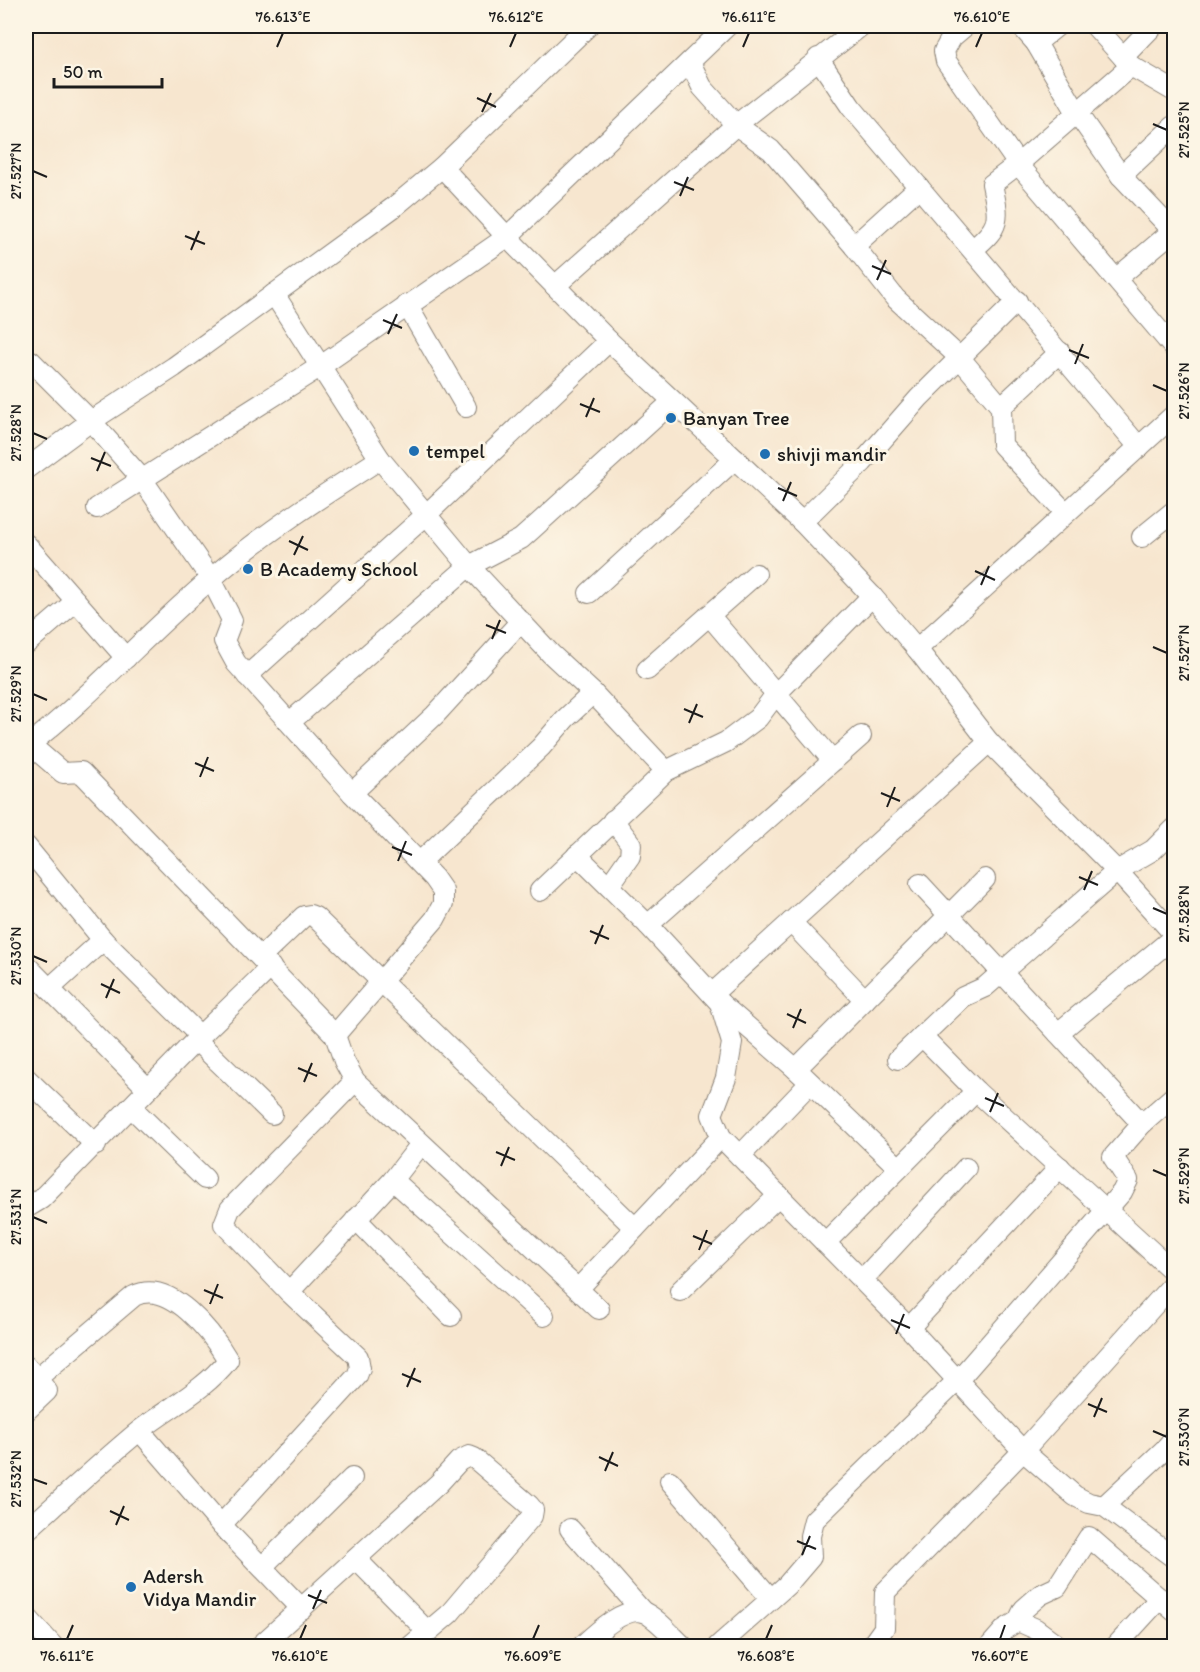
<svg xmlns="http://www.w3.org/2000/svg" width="1200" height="1672" viewBox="0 0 1200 1672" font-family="Itim,sans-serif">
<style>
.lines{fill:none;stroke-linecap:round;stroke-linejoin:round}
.minor-casing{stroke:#8a8176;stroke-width:22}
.minor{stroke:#fff;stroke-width:20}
.ticks{fill:none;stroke:#1c1c1c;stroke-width:2}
.poi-dot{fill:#1f6fb2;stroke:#fcf5e5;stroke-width:2}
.labels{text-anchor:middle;stroke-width:6;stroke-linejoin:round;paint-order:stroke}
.poi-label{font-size:20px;fill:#1c1c1c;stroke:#fcf5e5;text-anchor:start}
.neatline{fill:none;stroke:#1c1c1c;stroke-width:2}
.ticks-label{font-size:15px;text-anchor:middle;fill:#1c1c1c}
</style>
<rect width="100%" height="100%" fill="#fcf5e5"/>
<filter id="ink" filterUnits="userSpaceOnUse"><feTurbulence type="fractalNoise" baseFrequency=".0167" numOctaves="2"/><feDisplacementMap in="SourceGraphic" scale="12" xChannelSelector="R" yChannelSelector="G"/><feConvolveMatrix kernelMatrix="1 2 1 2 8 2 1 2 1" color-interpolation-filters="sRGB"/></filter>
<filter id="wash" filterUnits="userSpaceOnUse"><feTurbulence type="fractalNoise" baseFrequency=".008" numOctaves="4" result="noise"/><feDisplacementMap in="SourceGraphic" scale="24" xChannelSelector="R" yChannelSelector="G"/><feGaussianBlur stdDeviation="1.35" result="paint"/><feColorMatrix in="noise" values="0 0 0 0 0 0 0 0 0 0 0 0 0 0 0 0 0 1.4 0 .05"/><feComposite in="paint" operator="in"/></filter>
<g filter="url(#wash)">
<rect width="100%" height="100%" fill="#f7e6cf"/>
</g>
<g filter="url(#ink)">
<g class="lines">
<defs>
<g id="minor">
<polyline points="965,26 952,37 944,51 946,61 1018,164 1174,348"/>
<polyline points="1021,26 1036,43 1077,113 1121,176 1174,232"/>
<polyline points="1095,26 1131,66 1174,91"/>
<polyline points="1036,43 1057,26"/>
<polyline points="1123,57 1153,26"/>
<polyline points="818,58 851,107 1139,447"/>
<polyline points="690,62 702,87 736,125 771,150 854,246 895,298 960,358 1001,407 1002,445 1066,513"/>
<polyline points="442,167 507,237 609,341 802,522 872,596 917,649 989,742 1117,871 1174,934"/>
<polyline points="1121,176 1174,126"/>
<polyline points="854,246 919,187"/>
<path d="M973,249C1002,226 999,218 992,184L1018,164L1131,66"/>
<polyline points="1116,279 1174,230"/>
<polyline points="555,286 736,125 861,26"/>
<polyline points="274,294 380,459 469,566 551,654 593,693 666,771"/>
<polyline points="407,305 466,407"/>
<polyline points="31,361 91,421 142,479 211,579 232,620 224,641 236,663 352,793 434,878 443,891 443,904 435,919 335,1035"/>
<polyline points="1001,407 1060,352"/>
<polyline points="26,469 91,421 174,367 394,207 442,167 588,26"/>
<polyline points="97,508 321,366 507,237 727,26"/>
<polyline points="802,522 863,462 919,398 1017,301"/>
<polyline points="1142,537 1174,511"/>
<polyline points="26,544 126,658"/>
<polyline points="589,593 735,459"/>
<polyline points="709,615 833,761"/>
<polyline points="26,644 76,601"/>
<polyline points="917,649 1174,415"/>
<polyline points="647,670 756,574"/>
<polyline points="247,676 427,514 609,341"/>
<polyline points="290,722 469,566 521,539 530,531 672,402"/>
<polyline points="26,741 63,773 81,772 335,1035 344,1061 355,1081 599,1309"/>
<path d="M26,747C92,696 148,632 212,578C264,533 322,496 380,459"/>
<polyline points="352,793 435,715 521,621"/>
<polyline points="26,846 103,940 200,1036"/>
<polyline points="577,855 648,925 720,1003 796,1069 899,1168"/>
<polyline points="420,862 541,747 565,719 593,693"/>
<polyline points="920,884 1142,1124"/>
<polyline points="609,886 630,856 631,844 613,820"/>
<polyline points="540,891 666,771 726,742 758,718 776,694 872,596"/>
<polyline points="791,922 865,1000"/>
<polyline points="648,925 861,736"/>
<polyline points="261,957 304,916 310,915 315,917 635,1228"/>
<polyline points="26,965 148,1089"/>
<polyline points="49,989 103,940"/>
<polyline points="712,994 989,742"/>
<polyline points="720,1003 732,1043 726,1078 712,1115 721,1137 909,1328 1023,1451 1075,1496 1089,1503 1104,1506 1174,1558"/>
<polyline points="1058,1033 1174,937"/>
<polyline points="922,1036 976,1091 1174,1272"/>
<polyline points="196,1040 272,1114"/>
<polyline points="898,1059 963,997 985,987 1117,871 1153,850 1174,829"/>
<polyline points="796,1069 985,879"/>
<polyline points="26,1078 96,1145"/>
<polyline points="131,1107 205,1179"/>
<polyline points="740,1156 810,1083"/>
<polyline points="393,1180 544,1316"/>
<polyline points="26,1208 41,1199 200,1036 271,967"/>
<polyline points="356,1219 451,1316"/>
<polyline points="825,1243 976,1091"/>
<polyline points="862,1280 966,1168"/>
<polyline points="578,1289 721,1137"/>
<polyline points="680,1291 779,1195"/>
<polyline points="289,1292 393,1180 421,1144"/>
<polyline points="909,1328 1060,1167"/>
<polyline points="26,1366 47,1391 26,1411"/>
<polyline points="140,1431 221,1525 302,1609"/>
<polyline points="670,1481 771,1599"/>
<polyline points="1104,1506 1165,1449 1174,1438"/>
<polyline points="221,1525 357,1376 360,1368 358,1357 289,1292 224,1224 230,1209 355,1081"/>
<polyline points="570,1529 643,1612"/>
<path d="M26,1531C63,1498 100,1463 139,1431C168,1408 205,1390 228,1360C212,1333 170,1278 134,1296L36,1379"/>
<polyline points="356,1559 427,1631"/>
<polyline points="262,1567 352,1478"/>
<polyline points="26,1616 53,1646"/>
<polyline points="1018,1621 1024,1609 1040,1595 1057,1587 1089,1537 1174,1611"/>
<polyline points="260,1646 439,1483 459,1461 469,1456 474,1458 529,1505 533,1510 532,1516 450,1613 411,1646"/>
<path d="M582,1646C594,1635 624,1606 643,1612C655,1616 673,1637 683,1646"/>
<polyline points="718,1646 787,1585 811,1557 810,1536 814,1520 958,1380 1122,1192 1128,1180 1113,1157 1142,1124 1174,1096"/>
<polyline points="871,1646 884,1628 885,1592 1023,1451 1174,1283"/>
<polyline points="990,1646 1005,1629 1018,1621 1036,1629 1059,1646"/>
<polyline points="1116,1646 1160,1598"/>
</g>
</defs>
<use href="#minor" class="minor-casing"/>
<use href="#minor" class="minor"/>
</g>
</g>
<path class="ticks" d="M277,47L283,33M510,47L516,33M743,47L749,33M976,47L982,33M477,98L496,107M482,112L491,93M1153,124L1167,130M33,171L47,177M674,182L694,190M680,196L688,177M185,236L205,244M191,250L199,231M872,266L891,274M877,280L886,260M383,320L402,328M388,334L397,314M1069,350L1089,358M1075,364L1083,344M1153,385L1167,391M580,404L600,412M586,417L594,398M33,433L47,439M91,458L111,466M97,471L105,452M778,488L797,496M783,501L791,482M289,541L308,550M294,555L303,536M975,571L995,580M981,585L989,566M486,625L506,633M492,639L500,620M1153,647L1167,653M33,694L47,700M684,709L703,717M689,723L697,704M195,763L214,771M200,777L208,757M881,793L900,801M887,807L895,787M392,847L412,855M398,861L406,841M1079,877L1098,885M1084,890L1092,871M1153,908L1167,914M590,931L609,939M595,944L603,925M33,956L47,962M101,984L120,993M106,998L114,979M787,1014L806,1023M793,1028L801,1009M298,1068L317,1076M304,1082L312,1063M985,1098L1004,1106M990,1112L998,1093M496,1152L515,1160M501,1166L509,1147M1153,1170L1167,1176M33,1217L47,1223M693,1236L712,1244M699,1250L707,1230M204,1290L223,1298M210,1304L218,1284M891,1320L910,1328M896,1334L904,1314M402,1374L421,1382M407,1387L415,1368M1088,1404L1107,1412M1094,1417L1102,1398M1153,1431L1167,1437M599,1457L618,1466M605,1471L613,1452M33,1479L47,1484M110,1511L129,1520M116,1525L124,1506M797,1541L816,1549M802,1555L810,1536M308,1595L327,1603M313,1609L321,1590M67,1639L73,1625M300,1639L306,1625M533,1639L539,1625M766,1639L772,1625M1000,1639L1005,1625"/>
<g class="poi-dot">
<circle cx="671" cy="418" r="6"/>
<circle cx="414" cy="451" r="6"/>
<circle cx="765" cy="454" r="6"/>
<circle cx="248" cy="569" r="6"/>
<circle cx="131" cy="1587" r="6"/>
</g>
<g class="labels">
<g class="poi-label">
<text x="683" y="425">Banyan Tree</text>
<text x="426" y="458">tempel</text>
<text x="777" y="461">shivji mandir</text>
<text x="260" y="576">B Academy School</text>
<text x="143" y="1583">Adersh<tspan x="143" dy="23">Vidya Mandir</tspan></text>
</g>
</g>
<rect width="1200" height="1672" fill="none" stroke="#fcf5e5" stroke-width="66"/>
<path d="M54 78v9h108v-9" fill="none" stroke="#1c1c1c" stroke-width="3"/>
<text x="63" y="78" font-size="18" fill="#1c1c1c" stroke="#fcf5e5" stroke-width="4.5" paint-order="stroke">50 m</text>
<rect x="33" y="33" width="1134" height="1606" class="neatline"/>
<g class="ticks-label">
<text x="283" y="22">76.613°E</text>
<text x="516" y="22">76.612°E</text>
<text x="749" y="22">76.611°E</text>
<text x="982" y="22">76.610°E</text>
<text transform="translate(1184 130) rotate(-90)" y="5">27.525°N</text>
<text transform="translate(16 171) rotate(-90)" y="5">27.527°N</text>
<text transform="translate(1184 391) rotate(-90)" y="5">27.526°N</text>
<text transform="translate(16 433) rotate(-90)" y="5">27.528°N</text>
<text transform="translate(1184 653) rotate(-90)" y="5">27.527°N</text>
<text transform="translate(16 694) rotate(-90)" y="5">27.529°N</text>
<text transform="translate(1184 914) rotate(-90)" y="5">27.528°N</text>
<text transform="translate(16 956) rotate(-90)" y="5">27.530°N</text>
<text transform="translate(1184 1176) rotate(-90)" y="5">27.529°N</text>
<text transform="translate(16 1217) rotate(-90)" y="5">27.531°N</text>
<text transform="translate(1184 1437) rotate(-90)" y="5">27.530°N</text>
<text transform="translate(16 1479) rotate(-90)" y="5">27.532°N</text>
<text x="67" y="1661">76.611°E</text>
<text x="300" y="1661">76.610°E</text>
<text x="533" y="1661">76.609°E</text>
<text x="766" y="1661">76.608°E</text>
<text x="1000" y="1661">76.607°E</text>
</g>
</svg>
